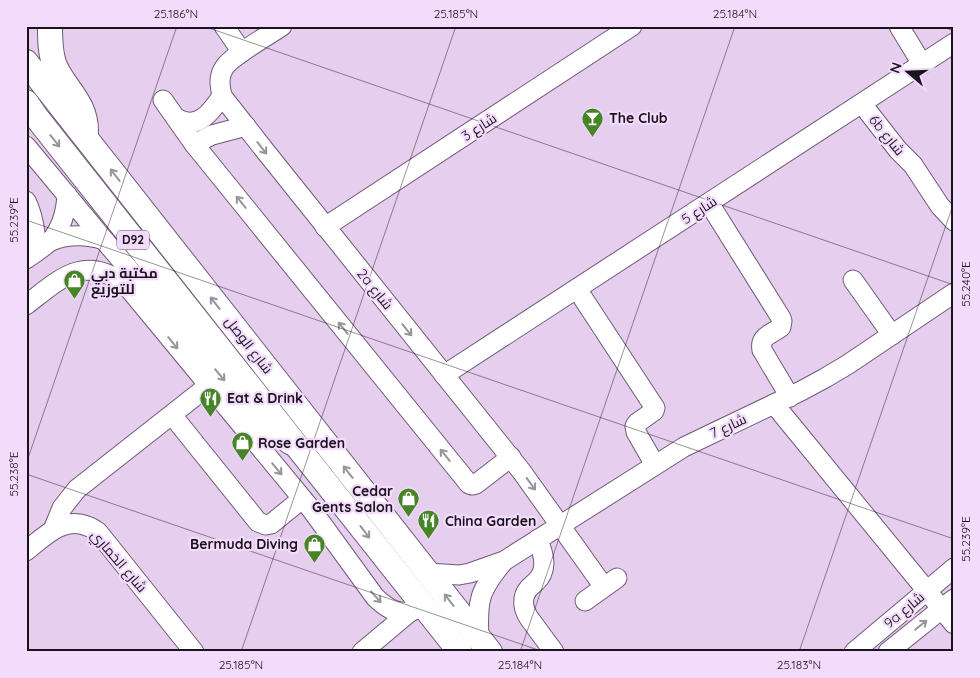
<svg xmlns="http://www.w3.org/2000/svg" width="980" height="678" viewBox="0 0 980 678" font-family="Quicksand,Cairo,sans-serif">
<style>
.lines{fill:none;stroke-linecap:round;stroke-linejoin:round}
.minor-casing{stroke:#6f5a77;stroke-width:21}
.major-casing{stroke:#6f5a77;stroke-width:26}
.minor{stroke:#fff;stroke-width:19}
.major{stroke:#fff;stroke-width:24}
.oneway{stroke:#989499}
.ticks{fill:none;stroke:#1a121d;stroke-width:1;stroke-opacity:0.45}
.labels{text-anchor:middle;stroke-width:4.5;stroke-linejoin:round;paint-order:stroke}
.shield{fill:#f3dbfc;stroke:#5b4e60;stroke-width:1}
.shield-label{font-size:12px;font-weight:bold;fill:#1a121d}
.poi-label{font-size:14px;font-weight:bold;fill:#1a121d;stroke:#f3dbfc;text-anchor:start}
.street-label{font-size:14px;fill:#1a121d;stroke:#f3dbfc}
.neatline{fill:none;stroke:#1a121d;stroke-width:2}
.ticks-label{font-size:12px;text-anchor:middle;fill:#1a121d}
</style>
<rect width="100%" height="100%" fill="#e6ceee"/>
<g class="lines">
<defs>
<g id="minor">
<polyline points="224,26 242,52"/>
<path d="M282,26C269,35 230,57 224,68C218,77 220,86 222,96L266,152L522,472L604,587"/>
<polyline points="899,26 922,64"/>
<polyline points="163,100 194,144 469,484 472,485 476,484 511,457"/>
<polyline points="862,104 898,150 913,165 940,206 954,221"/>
<path d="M176,118C198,131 211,112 222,96"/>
<polyline points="194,144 212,135 246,126"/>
<polyline points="26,146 104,240 256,418 268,429 290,445"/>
<path d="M26,201C34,217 36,234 36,252"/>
<path d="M709,203L781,318L782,321L781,327C772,334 759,336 762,350L790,397"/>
<polyline points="325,227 632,26"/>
<path d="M51,241C69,234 85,234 104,240"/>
<path d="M26,259C34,253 45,247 52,239C62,227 66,211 67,195"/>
<polyline points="853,280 892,335"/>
<polyline points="577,289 655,408 654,411 637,423 635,426 636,432 655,465"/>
<path d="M26,305C60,279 84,253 126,285L311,509L375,597C384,606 398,616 412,611C415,609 419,606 422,604"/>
<polyline points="444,375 954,43"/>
<polyline points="774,404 954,624"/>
<polyline points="172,415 258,522 266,525 271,524 302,499"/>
<polyline points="53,530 62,508 77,489 208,386"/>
<path d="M538,539C541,549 546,559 543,570C541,579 535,582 529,588C521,597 523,609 529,618L554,652"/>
<path d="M26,551C44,537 63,516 87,526C91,527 95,530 98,532L194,652"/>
<polyline points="428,573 459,575 470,573 504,561 684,447 801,391 825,378 847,365 954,293"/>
<polyline points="585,601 617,578"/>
<path d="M479,638C477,600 479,591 503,562"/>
<polyline points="362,652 411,611"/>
<polyline points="854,652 954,568"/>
<polyline points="888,652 954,599"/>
</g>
<g id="major">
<path d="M50,26C50,39 50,56 56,68C67,91 86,103 86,131"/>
<polyline points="26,62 490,652"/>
<polyline points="26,102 37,118 460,652"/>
</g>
</defs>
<use href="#minor" class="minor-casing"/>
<use href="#major" class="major-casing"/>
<use href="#minor" class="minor"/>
<use href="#major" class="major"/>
</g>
<defs><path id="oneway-shaft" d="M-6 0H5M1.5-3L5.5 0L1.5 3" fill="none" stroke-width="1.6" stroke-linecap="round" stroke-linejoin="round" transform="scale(1.25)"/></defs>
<g class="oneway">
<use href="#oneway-shaft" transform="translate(55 141) rotate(52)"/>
<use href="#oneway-shaft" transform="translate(262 148) rotate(52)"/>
<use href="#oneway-shaft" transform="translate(115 175) rotate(-128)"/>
<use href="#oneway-shaft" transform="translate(241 202) rotate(-129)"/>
<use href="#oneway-shaft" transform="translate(215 303) rotate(-128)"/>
<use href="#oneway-shaft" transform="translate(343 328) rotate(-129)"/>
<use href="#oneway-shaft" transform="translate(407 330) rotate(51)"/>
<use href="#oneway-shaft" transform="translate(173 343) rotate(51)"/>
<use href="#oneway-shaft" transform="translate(220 375) rotate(50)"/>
<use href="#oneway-shaft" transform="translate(445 455) rotate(-129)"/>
<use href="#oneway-shaft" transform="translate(277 469) rotate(50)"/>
<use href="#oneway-shaft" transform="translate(348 472) rotate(-128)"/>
<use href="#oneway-shaft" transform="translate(531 484) rotate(54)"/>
<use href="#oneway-shaft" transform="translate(365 532) rotate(52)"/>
<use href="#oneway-shaft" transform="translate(376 597) rotate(48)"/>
<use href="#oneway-shaft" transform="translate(449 600) rotate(-128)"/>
<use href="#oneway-shaft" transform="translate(921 625) rotate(-39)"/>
</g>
<path class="ticks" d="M203,26L954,285M940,26L954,31M26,220L954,539M26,464L177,26M26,474L544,652M241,652L456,26M520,652L735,26M799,652L954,202"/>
<defs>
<symbol id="bar-pin" viewBox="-11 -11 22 30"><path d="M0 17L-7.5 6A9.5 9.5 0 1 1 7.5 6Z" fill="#458526" stroke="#f3dbfc"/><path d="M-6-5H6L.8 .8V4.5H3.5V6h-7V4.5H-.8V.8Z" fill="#fff"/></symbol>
<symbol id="shop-pin" viewBox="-11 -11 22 30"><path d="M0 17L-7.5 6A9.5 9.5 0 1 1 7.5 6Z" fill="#458526" stroke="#f3dbfc"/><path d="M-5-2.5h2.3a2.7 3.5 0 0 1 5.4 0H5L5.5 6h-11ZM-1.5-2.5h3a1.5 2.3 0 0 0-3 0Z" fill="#fff"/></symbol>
<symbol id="restaurant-pin" viewBox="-11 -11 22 30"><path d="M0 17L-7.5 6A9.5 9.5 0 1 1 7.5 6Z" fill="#458526" stroke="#f3dbfc"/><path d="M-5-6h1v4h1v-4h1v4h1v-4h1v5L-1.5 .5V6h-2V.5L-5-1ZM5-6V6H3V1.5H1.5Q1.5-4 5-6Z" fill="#fff"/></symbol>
</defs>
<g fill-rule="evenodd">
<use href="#bar-pin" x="580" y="106" width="25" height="34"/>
<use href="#shop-pin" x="62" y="268" width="25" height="34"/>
<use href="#restaurant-pin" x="198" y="386" width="25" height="34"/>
<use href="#shop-pin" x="230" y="430" width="25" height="34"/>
<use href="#shop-pin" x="396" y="486" width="25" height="34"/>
<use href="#restaurant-pin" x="416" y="508" width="25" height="34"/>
<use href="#shop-pin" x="302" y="532" width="25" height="34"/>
</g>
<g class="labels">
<rect class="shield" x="117" y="230.5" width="32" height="19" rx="4"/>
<g class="shield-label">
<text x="133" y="244">D92</text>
</g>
<g class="poi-label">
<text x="609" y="123">The Club</text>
<text x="91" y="278">مكتبة دبي<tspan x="91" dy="16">للتوزيع</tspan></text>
<text x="227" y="403">Eat &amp; Drink</text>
<text x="258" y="448">Rose Garden</text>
<text x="393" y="496" text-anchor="end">Cedar<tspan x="393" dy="16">Gents Salon</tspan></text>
<text x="445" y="526">China Garden</text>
<text x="298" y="549" text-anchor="end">Bermuda Diving</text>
</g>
<g class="street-label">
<text transform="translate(479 127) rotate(-33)" y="5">شارع 3</text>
<text transform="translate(887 135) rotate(51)" y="5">6b شارع</text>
<text transform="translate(699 210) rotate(-33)" y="5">شارع 5</text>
<text transform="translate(375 289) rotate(51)" y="5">2a شارع</text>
<text transform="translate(249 345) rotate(52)" y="5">شارع الوصل</text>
<text transform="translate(728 426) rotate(-25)" y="5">شارع 7</text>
<text transform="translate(119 561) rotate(49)" y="5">شارع الخماري</text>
<text transform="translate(904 610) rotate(-40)" y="5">9a شارع</text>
</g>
</g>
<rect width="980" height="678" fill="none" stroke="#f3dbfc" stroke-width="55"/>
<g transform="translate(908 72) rotate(289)" stroke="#f3dbfc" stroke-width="4" paint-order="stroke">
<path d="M0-4L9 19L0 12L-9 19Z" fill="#1a121d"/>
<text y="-8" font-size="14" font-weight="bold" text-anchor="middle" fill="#1a121d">N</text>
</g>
<rect x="28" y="28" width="924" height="622" class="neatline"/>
<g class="ticks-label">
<text x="176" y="18">25.186°N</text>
<text x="456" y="18">25.185°N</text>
<text x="735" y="18">25.184°N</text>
<text transform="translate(14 220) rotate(-90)" y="4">55.239°E</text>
<text transform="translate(966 284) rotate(-90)" y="4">55.240°E</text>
<text transform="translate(14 474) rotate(-90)" y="4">55.238°E</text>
<text transform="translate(966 539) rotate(-90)" y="4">55.239°E</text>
<text x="241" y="669">25.185°N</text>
<text x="520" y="669">25.184°N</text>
<text x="799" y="669">25.183°N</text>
</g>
</svg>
